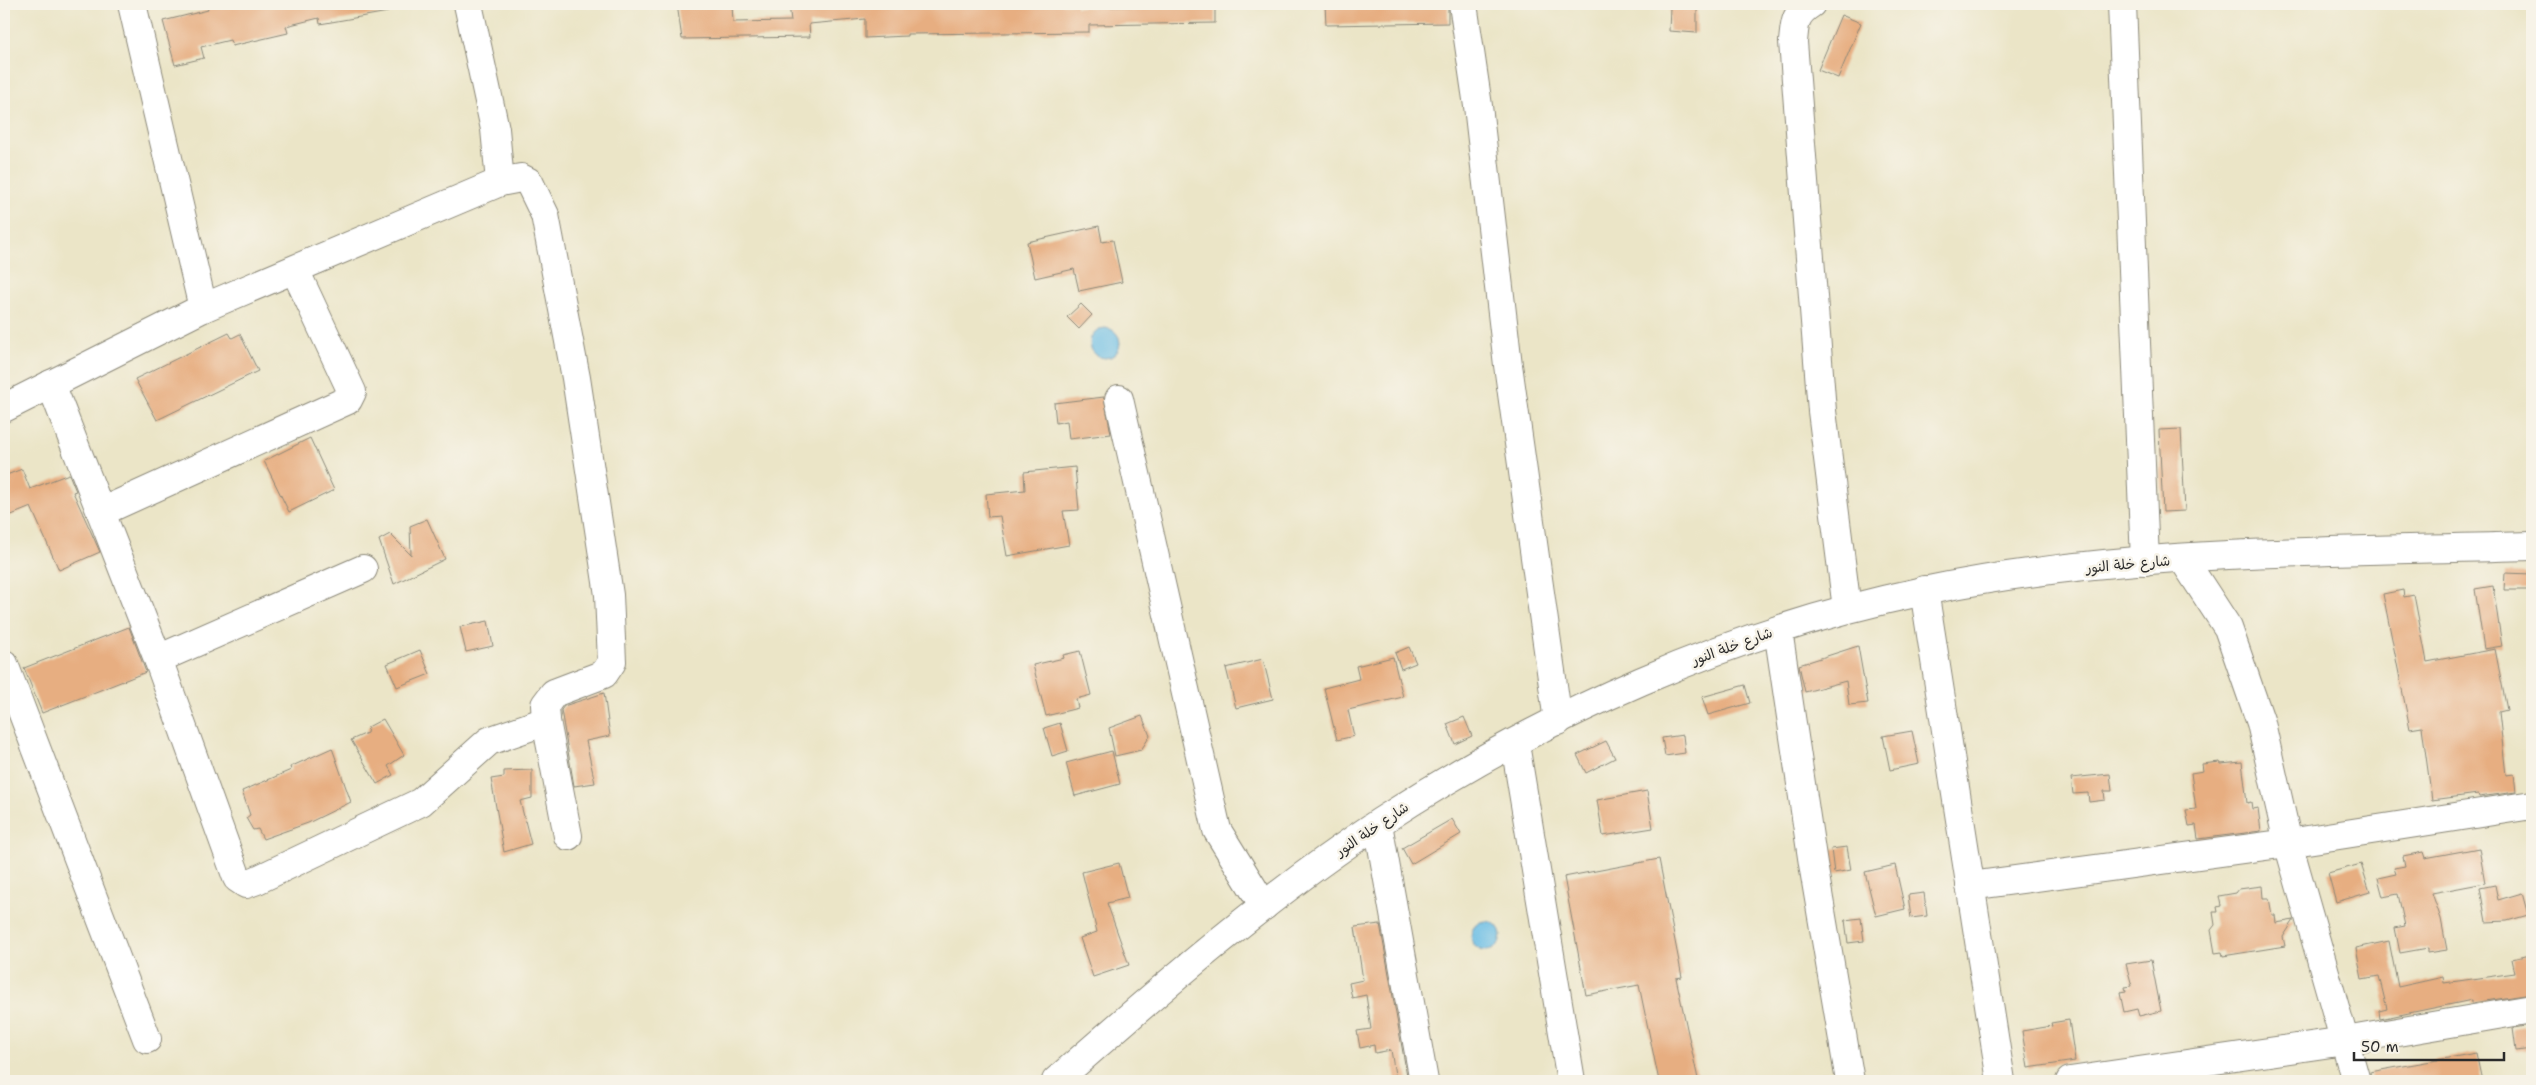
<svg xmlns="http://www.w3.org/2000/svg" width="2536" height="1085" viewBox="0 0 2536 1085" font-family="'Shantell Sans','Playpen Sans Arabic',sans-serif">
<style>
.water{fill:#69bde5;stroke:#4a7488}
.building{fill:#e7ae81}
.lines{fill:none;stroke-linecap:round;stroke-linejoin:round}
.minor-casing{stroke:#8b8879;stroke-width:30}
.minor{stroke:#fff;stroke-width:28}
.labels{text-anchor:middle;stroke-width:5;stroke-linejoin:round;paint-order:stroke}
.street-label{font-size:14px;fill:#2b2b2b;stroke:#f7f3e8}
</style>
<rect width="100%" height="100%" fill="#f7f3e8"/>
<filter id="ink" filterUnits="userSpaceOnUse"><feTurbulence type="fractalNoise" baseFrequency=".02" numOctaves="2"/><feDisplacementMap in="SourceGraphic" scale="10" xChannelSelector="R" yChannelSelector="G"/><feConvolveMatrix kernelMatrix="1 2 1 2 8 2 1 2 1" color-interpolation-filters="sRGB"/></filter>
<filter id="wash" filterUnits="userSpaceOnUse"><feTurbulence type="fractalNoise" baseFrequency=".0096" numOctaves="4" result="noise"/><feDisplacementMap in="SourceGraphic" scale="20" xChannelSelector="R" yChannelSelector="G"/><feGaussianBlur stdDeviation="1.12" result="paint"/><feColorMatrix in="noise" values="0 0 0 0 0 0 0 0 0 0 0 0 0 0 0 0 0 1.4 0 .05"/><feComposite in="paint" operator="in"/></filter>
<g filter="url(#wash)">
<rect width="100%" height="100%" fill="#ebe5c7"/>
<g class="water">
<circle cx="1105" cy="343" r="15"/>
<circle cx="1486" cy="936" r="15"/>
</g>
<g id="blocks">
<g class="building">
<polygon points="206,4 387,4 388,12 320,24 319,18 286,26 288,33 232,46 230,40 201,47 204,58 175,65 163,21 208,10"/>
<polygon points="677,4 732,4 733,22 791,21 789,4 1076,4 1076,7 1215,6 1215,23 1089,25 1089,32 907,34 907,36 865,38 865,19 809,24 810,37 682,39"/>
<polygon points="1325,4 1448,4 1448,23 1326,25"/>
<polygon points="1670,7 1697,8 1697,33 1669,31"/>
<polygon points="1841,15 1861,23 1838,78 1818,70"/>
<polygon points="1099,226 1102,242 1113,240 1122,282 1079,291 1074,269 1035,278 1027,242"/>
<polygon points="1081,304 1092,315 1079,329 1067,317"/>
<polygon points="229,333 232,338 240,334 258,371 157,420 135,379"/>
<polygon points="1104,397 1111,434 1069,439 1067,421 1056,423 1054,403"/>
<polygon points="2181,429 2185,511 2163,512 2159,430"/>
<polygon points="310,438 334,490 289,512 264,461"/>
<polygon points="1075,467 1079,510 1063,511 1069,545 1007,556 1000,516 988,517 986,494 1025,490 1024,472"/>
<polygon points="22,469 30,489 69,474 76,491 73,492 100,552 59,570 31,507 4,518 4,476"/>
<polygon points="427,519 445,559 394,584 379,540 390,534 411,555 410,526"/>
<polygon points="2505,573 2532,574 2532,590 2504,590"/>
<polygon points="2493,586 2502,646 2484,649 2475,589"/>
<polygon points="2403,590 2404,597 2414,595 2427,662 2495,649 2507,710 2499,712 2506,775 2514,774 2516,792 2479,797 2478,794 2432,800 2422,727 2410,729 2383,594"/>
<polygon points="488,621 493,646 466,652 460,627"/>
<polygon points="129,627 146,672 42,713 24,668"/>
<polygon points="1858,646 1868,703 1849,705 1846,681 1805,692 1799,665"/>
<polygon points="1409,647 1416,663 1401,669 1395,653"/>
<polygon points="420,650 430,674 397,687 387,664"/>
<polygon points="1080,651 1091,695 1076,699 1078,708 1046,716 1033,665 1064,658 1063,655"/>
<polygon points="1393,657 1403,697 1348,710 1354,736 1337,740 1324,688 1359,679 1356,666"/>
<polygon points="1263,659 1273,699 1236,708 1226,668"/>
<polygon points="1745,685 1750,703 1708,715 1702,697"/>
<polygon points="604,693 610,736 586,741 595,783 574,786 561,710 564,706"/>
<polygon points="1142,716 1150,736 1141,750 1115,756 1109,728"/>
<polygon points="1464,717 1472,736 1455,744 1447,724"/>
<polygon points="383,719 404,755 388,766 393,775 377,784 351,740 367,733 368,727"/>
<polygon points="1060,723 1068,751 1052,756 1044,728"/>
<polygon points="1912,731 1919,764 1890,770 1883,736"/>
<polygon points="1683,735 1685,753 1665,756 1662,738"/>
<polygon points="1606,741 1615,758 1586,773 1577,755"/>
<polygon points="332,748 351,802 308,823 263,839 258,829 253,830 246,818 250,815 242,791 291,770 290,767"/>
<polygon points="1112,751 1120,784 1075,796 1066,763"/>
<polygon points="2220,762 2221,764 2242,762 2247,803 2251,802 2252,809 2258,808 2261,831 2198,839 2196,825 2189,826 2186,810 2196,809 2191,773 2203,771 2202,764"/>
<polygon points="532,770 532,798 520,801 531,844 504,852 491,779 504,777 504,771"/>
<polygon points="2110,774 2112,791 2104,791 2105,800 2089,802 2088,793 2073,794 2071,778"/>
<polygon points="1647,791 1653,828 1603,836 1597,800"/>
<polygon points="1452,819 1461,834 1411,864 1402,848"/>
<polygon points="1847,847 1851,870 1834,873 1831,849"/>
<polygon points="2479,848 2485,883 2432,893 2441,919 2447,950 2428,953 2428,948 2400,953 2395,928 2405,926 2398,894 2383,897 2378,878 2396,874 2394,868 2405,866 2403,856 2423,852 2425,858"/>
<polygon points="1659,859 1682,977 1676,978 1698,1079 1686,1081 1659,1081 1639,985 1586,995 1564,877"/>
<polygon points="1119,863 1128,898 1107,903 1129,965 1093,977 1080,938 1097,932 1082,872"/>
<polygon points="2361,864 2370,892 2336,902 2328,873"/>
<polygon points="1895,865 1905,909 1876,916 1865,872"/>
<polygon points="2495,885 2498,900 2522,893 2528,915 2507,921 2486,922 2480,888"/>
<polygon points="2262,886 2263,898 2269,898 2272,915 2275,915 2276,923 2294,920 2283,937 2285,946 2223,956 2222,952 2215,953 2211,930 2215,925 2213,912 2218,912 2217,907 2221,906 2219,896 2236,893 2239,889"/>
<polygon points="1924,893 1927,916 1911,918 1908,895"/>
<polygon points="1861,918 1864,941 1848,943 1845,920"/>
<polygon points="1380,924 1408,1081 1396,1081 1391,1050 1375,1053 1374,1045 1360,1048 1357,1031 1371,1029 1366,995 1352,998 1349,983 1363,980 1355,927"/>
<polygon points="2389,941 2398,987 2443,977 2444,983 2515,973 2512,959 2529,955 2532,971 2532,994 2472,1003 2472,1000 2380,1019 2379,1011 2387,1009 2379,976 2362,979 2356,948"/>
<polygon points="2151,960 2161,1011 2139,1016 2137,1009 2124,1012 2120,993 2126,992 2125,987 2132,986 2126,964"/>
<polygon points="2069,1020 2075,1061 2028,1068 2022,1031 2052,1026 2051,1023"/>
<polygon points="2532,1025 2532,1049 2516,1051 2513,1028"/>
<polygon points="2476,1053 2482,1081 2371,1081 2370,1072"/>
</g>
</g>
</g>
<g filter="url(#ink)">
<use href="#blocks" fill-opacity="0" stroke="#8b8879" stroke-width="1"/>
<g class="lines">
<defs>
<g id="minor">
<polyline points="132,4 203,308"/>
<polyline points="468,4 495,129 500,182"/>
<polyline points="1463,4 1478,106 1508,365 1558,721"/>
<path d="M1811,4C1794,15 1795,23 1793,42L1822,411L1847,609"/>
<polyline points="2122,4 2145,561"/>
<polyline points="51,384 158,659 237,878 246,884 257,880 421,802 489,741 546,721"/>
<polyline points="1119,399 1217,830 1264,906"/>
<polyline points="4,408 203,308 500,182 521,178 529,182 545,215 576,378 609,595 612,662 604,674 554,693 545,705 546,721 568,836"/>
<polyline points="101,512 348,400 352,392 295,270"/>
<polyline points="2183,559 2228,628 2261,723 2288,843 2356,1081"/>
<polyline points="1924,590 2001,1081"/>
<polyline points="1778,630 1813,864 1850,1081"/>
<polyline points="158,659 363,569"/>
<polyline points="4,664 147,1039"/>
<polyline points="1515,744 1571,1081"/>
<polyline points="1378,824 1424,1081"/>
<polyline points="1970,886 2288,843 2532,805"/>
<path d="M1056,1081C1159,990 1265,898 1380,822C1545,714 1731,631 1924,591C2123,549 2330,552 2532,546"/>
<polyline points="2070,1081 2345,1041 2532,1009"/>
</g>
</defs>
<use href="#minor" class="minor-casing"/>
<use href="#minor" class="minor"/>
</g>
</g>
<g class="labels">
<g class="street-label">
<text transform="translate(2128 564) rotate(-5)" y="5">شارع خلة النور</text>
<text transform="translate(1732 646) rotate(-20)" y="5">شارع خلة النور</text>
<text transform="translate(1372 829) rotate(-34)" y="5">شارع خلة النور</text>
</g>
</g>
<rect width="2536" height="1085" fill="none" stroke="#f7f3e8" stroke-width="20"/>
<path d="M2354 1052v8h150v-8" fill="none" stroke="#2b2b2b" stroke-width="2.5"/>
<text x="2361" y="1052" font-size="15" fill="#2b2b2b" stroke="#f7f3e8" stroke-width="4" paint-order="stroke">50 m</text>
</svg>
